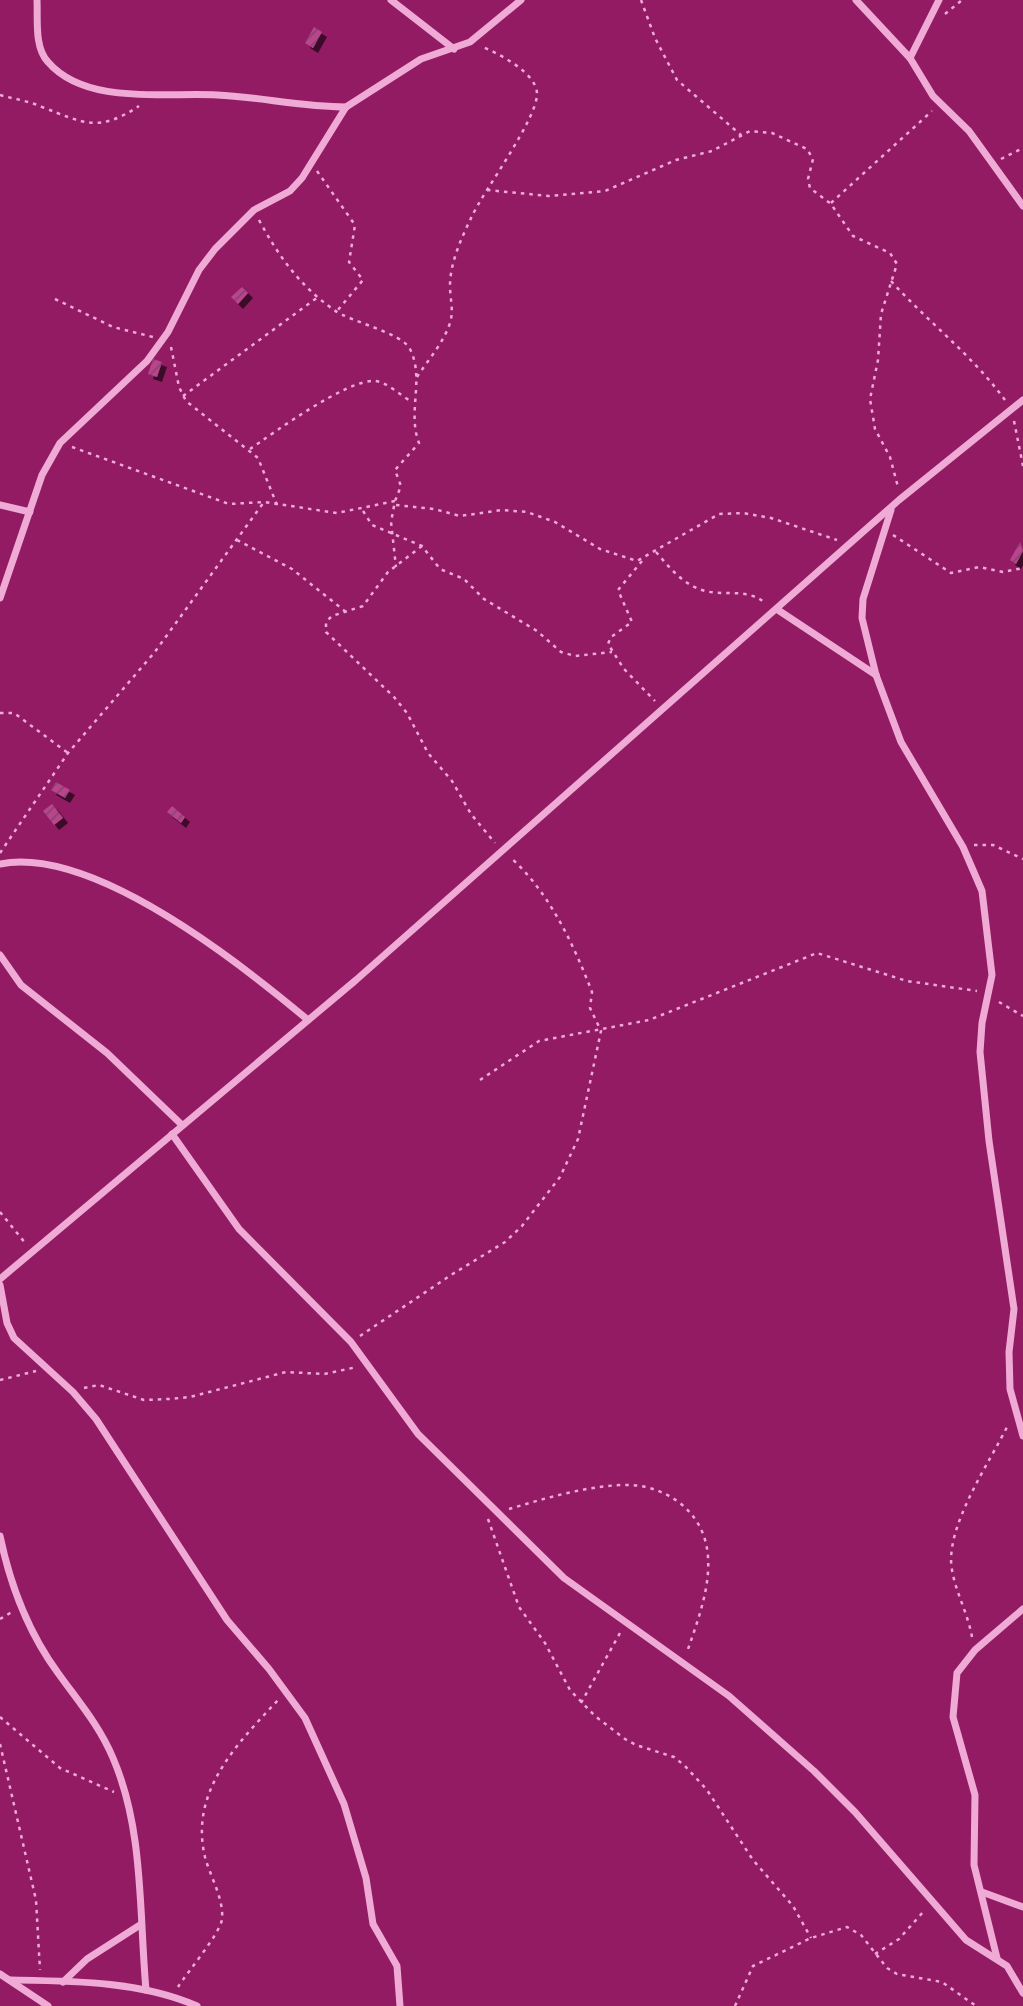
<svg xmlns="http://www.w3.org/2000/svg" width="1023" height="2006" viewBox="0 0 1023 2006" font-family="Lato,sans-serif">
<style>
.building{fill:url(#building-hatch);filter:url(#shadow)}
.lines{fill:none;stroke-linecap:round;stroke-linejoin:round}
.path{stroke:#efabd6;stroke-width:2.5;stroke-dasharray:3.5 5;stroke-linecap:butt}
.street{stroke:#efabd6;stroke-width:7}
</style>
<defs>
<pattern id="building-hatch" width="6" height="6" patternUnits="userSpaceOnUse" patternTransform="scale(1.75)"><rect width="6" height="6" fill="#ba448d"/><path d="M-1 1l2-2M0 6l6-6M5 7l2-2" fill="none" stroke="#83486c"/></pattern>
<filter id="shadow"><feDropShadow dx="5" dy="5" stdDeviation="0" flood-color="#0009"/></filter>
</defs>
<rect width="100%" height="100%" fill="#931b64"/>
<g class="building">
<polygon points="314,27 322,32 313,48 305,43"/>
<polygon points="242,287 248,293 238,304 231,297"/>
<polygon points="153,359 162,362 157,377 148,374"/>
<polygon points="1020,542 1023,551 1016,564 1010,560"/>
<polygon points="56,782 70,790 65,798 51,790"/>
<polygon points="52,804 63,818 54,825 43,811"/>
<polygon points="172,806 185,817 181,823 167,812"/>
</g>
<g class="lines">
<g class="path">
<polyline points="641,0 655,38 677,80 741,135"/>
<polyline points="945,14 962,0"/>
<path d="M0,95C14,99 29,101 42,107C84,123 98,133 139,106"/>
<polyline points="1001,159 1023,148"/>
<polyline points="317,171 355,225 349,262 363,280 337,311"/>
<polyline points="487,190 549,196 605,191 676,160 712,151 750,131 772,133 807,149 813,159 808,179 810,188 831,204 853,236 890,253 897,264 881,314 878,360 870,399 875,429 890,457 898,487"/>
<polyline points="831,203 932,111"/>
<path d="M259,220C279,257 300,286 334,310C351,322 402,333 410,349C425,379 407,412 419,443L395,470L401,486L395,501"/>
<path d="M891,281C928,322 972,355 1005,400"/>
<polyline points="55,299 113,327 153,337"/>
<polyline points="171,347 179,387 186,401 258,458 277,505"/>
<path d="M417,377C428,360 444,342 450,323C454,310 450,299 450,286C450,262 462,237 472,216C485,189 537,119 537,94C537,73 499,54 483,47"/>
<polyline points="183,396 318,297"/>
<polyline points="1014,421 1023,466"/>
<polyline points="72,447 229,504 264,502 337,513 395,501 391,522 396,567"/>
<path d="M250,449C275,432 346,380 374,381C386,381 401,396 412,402"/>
<polyline points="396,505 434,509 460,516 502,510 527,512 555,522 600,549 637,561 719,514 743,513 771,518 837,540"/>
<polyline points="363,511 372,525 422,546 440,569 464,579 484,599 537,631 561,652 575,656 612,652"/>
<polyline points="893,535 951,573 979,567 1003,572 1023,568"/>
<polyline points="237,540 292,569 346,612"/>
<polyline points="422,546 388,572 363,606 332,616 326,622 326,632 394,697 407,713 428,753 452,781 471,814 495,843"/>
<path d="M656,552C670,568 683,585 705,591C725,596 748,588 765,603"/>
<polyline points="642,561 618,590 632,622 611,637 608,644 624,669 655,701"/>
<polyline points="0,713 14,713 68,753"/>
<polyline points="974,845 993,845 1023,859"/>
<polyline points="0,853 68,753 154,653 264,502"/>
<polyline points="999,1002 1023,1016"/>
<polyline points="480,1080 539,1041 649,1020 817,953 907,981 977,991"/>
<polyline points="0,1212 26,1244"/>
<path d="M360,1336L451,1275L505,1242L522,1226L560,1177L578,1139L601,1031L590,1008L592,992C573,943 549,892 510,857"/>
<polyline points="0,1380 36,1371"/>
<polyline points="84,1388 99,1385 144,1400 169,1399 190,1397 286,1372 324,1374 357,1367"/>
<path d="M509,1509C546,1498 593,1484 631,1485C649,1486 665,1492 680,1503C728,1542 704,1603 687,1652"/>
<polyline points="488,1519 519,1607 545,1643 570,1690 595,1716 625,1739 636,1745 674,1757 685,1766 707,1790 753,1860 793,1906 811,1938"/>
<polyline points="0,1619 12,1612"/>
<path d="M972,1637C968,1614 956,1593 952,1570C944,1528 990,1462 1008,1425"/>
<polyline points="581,1703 620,1633"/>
<polyline points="0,1717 60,1768 114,1792"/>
<polyline points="0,1744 36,1900 40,1970"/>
<polyline points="875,1954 899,1939 924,1911"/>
<path d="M178,1987C188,1971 220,1934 222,1919C224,1899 210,1876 205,1857C189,1791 238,1743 279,1699"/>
<polyline points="735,2006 753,1966 811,1938 847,1927 861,1935 887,1968 897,1974 942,1982 976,2006"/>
</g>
<g class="street">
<path d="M37,0C38,19 34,47 48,62C86,106 167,92 217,95C260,97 302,107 346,107"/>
<polyline points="391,0 454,49"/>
<polyline points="856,0 910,58 933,96 969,131 1023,206"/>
<polyline points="910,58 939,0"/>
<polyline points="0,505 30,512"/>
<polyline points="891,510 863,599 862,618 876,675 901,742 963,847 982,891 992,975 982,1023 980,1052 989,1141 1014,1309 1009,1352 1010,1389 1023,1436"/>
<polyline points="0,598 42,475 60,443 147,361 168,332 199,270 215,249 254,210 290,191 302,178 346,107 421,59 470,42 521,0"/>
<polyline points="778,610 876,675"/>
<path d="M0,864C93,846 240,963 308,1020"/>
<polyline points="0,955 21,985 107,1053 182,1125"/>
<polyline points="172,1134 239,1229 351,1342 418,1434 564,1578 729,1696 814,1771 855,1812 966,1940 1007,1966 1023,1993"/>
<polyline points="0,1279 356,980 899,500 1023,400"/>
<polyline points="0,1285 7,1323 14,1338 73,1392 96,1419 227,1620 269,1669 305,1718 344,1804 366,1878 373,1924 397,1966 400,2006"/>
<path d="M0,1536C10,1584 28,1632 58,1673C78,1701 99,1725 113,1758C144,1830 139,1912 146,1990"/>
<polyline points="982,1892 1023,1907"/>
<polyline points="997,1958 974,1865 975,1795 953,1717 957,1673 975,1650 1023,1609"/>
<polyline points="0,1974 48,2006"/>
<path d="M11,1980C72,1981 141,1981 197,2006"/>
<polyline points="63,1982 87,1959 140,1925"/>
</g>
</g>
</svg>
